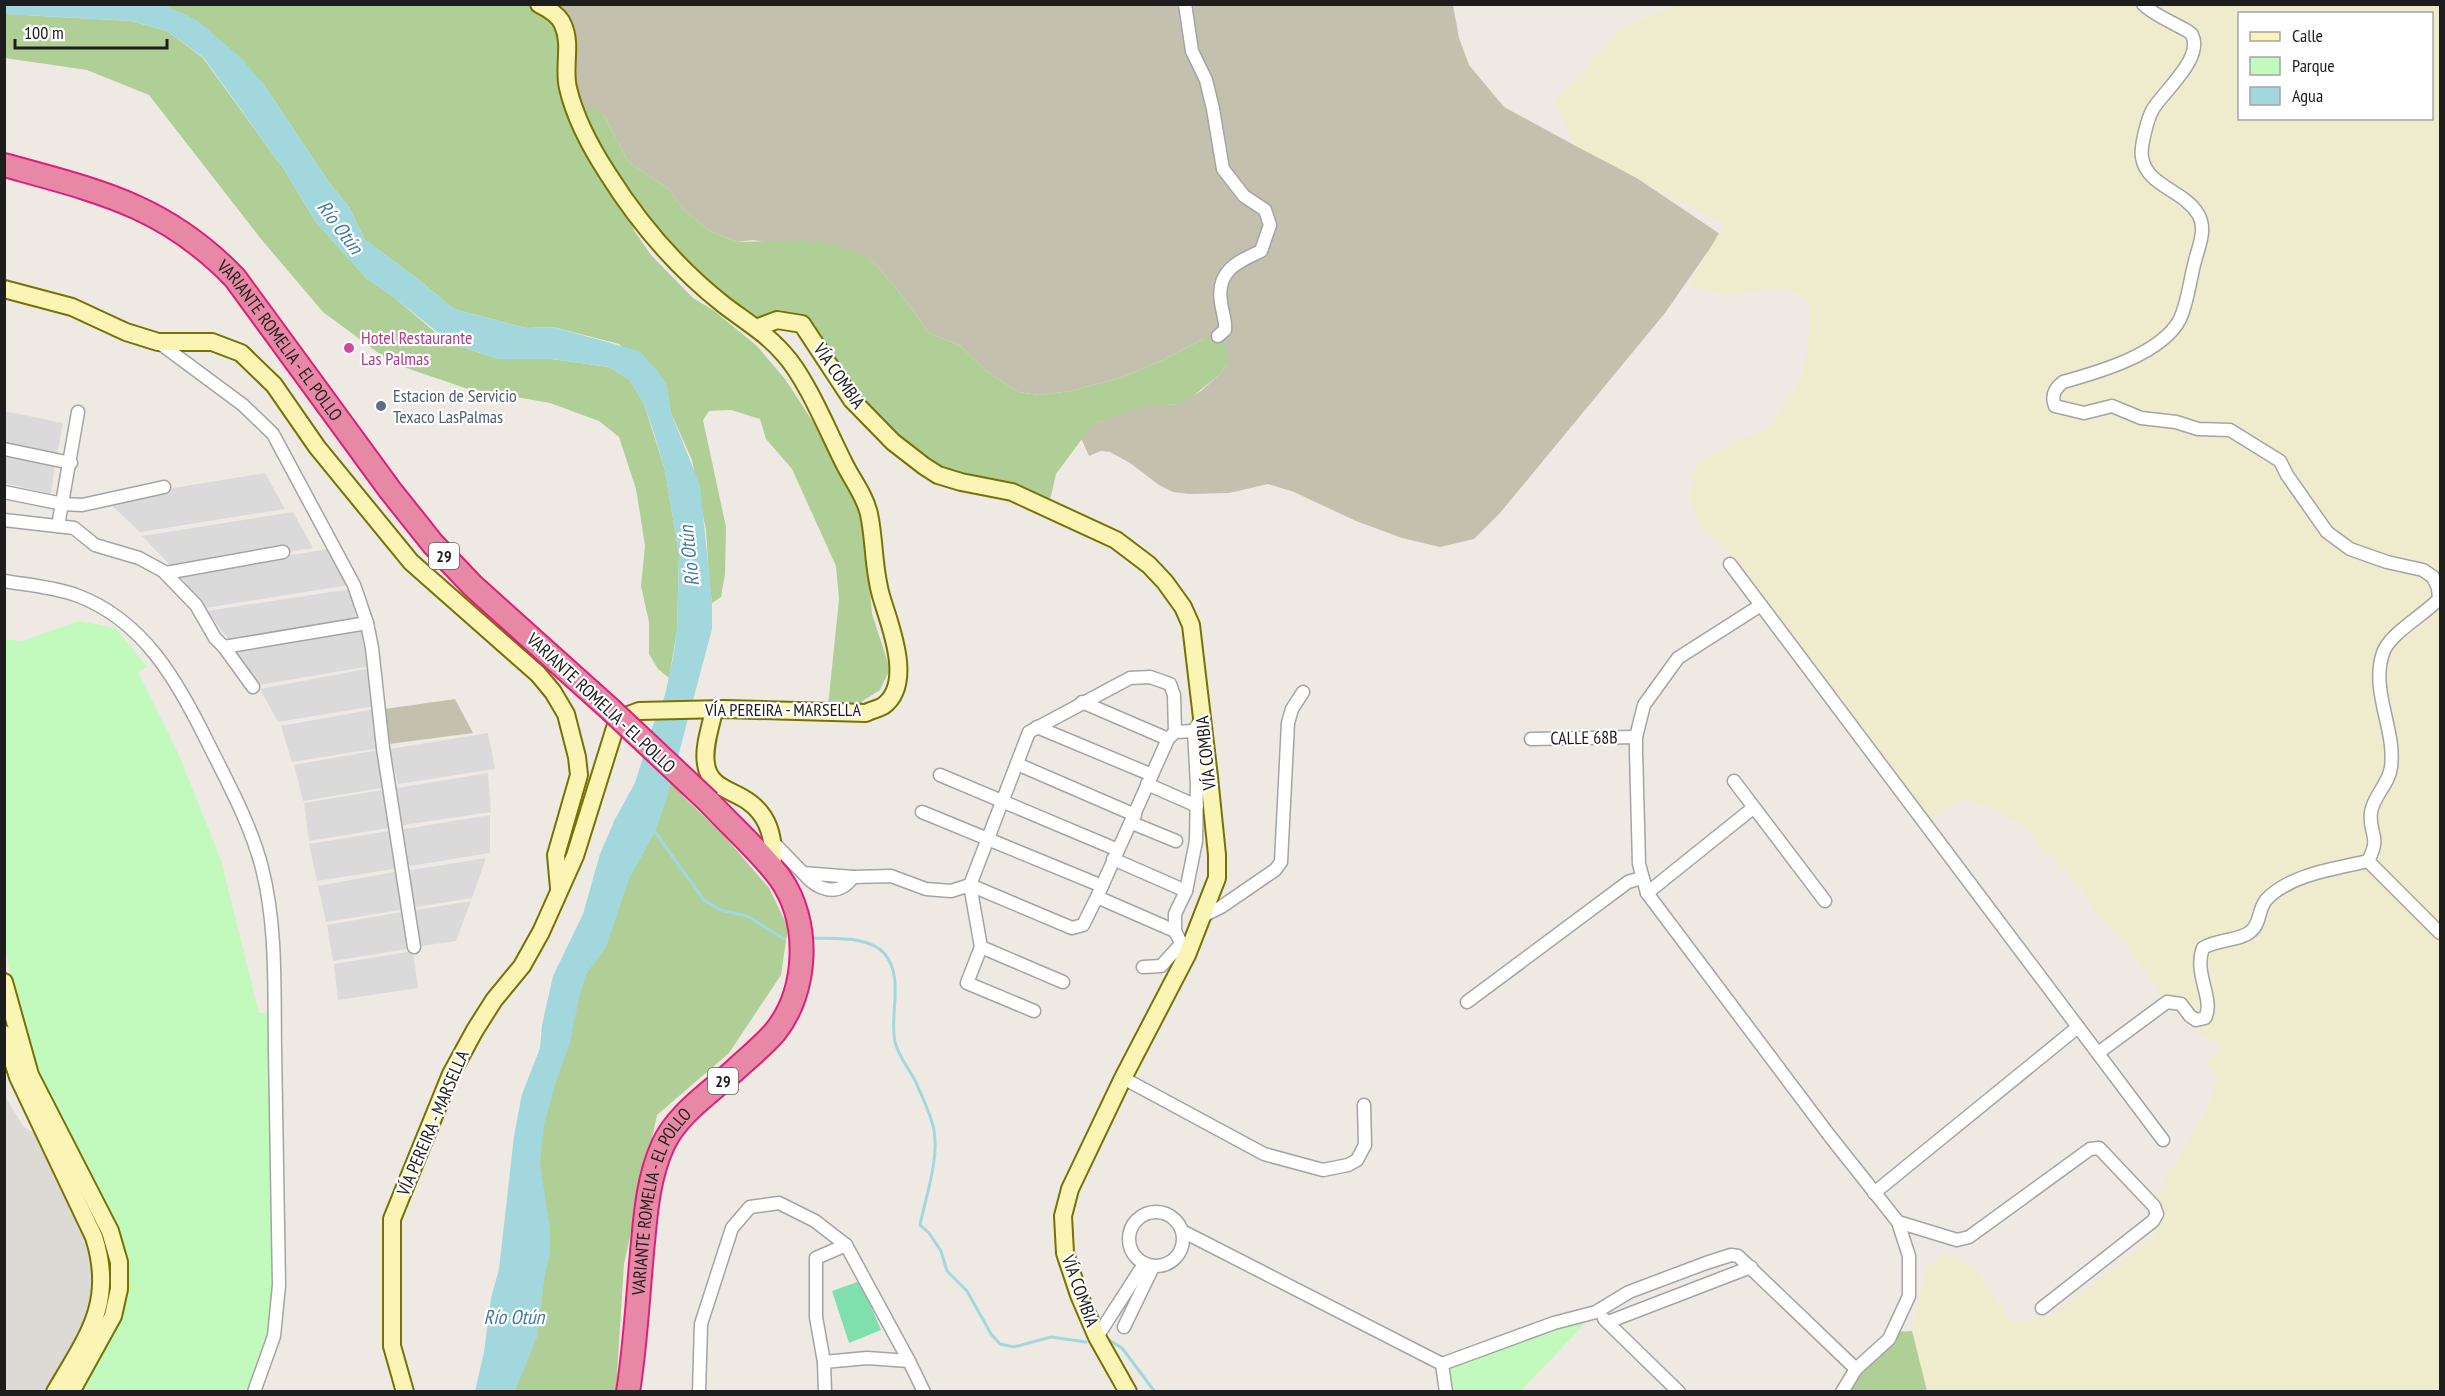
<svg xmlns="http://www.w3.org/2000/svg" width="2445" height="1396" viewBox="0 0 2445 1396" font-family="'PT Sans Narrow',sans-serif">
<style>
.residential{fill:#dbdada}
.airport{fill:#ddd9d4}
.construction{fill:#c3c0ae}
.farmland{fill:#eeeccd;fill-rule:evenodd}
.forest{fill:#afcf96}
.park{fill:#c2fabe}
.pitch{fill:#7fe0ad}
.water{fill:#a2d8dd}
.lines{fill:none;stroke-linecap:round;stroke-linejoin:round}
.stream{stroke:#a2d8dd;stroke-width:3}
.street-casing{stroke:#a4a4a4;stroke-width:15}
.secondary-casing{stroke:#767203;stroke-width:20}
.highway-casing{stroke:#dc207a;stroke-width:26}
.street{stroke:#fff;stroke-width:12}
.secondary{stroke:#faf4b5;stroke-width:16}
.highway{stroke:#e888a7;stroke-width:22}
.highway-bridge-casing{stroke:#dc207a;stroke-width:26;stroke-linecap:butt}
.highway-bridge{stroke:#e888a7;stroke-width:22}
.hotel-dot{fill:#d1479c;stroke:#fff;stroke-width:2}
.service-dot{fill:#5c6f8a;stroke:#fff;stroke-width:2}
.labels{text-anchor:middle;stroke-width:4.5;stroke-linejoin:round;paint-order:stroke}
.shield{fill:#fff;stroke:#616161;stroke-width:1.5}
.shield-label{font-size:16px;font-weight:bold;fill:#1d1d1d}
.hotel-label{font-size:18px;fill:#b23c85;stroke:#fff;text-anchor:start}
.street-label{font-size:18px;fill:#1d1d1d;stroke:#fff}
.service-label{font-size:18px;fill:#4e5e75;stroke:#fff;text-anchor:start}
.water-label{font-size:20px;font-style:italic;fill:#427d9e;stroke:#fff}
</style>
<rect width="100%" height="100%" fill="#efe9e3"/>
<g class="residential">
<polygon points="4,411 63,423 57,454 5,443"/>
<polygon points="5,453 55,464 51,494 5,483"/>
<polygon points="265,473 285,509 140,532 105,499"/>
<polygon points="293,512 313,548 175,570 142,536"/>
<polygon points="329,549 349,585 205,608 178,573"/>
<polygon points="351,589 356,618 229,640 207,611"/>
<polygon points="365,629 371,666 259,685 236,652"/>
<polygon points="371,668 375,706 278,722 260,689"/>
<polygon points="375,709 379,748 292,762 281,726"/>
<polygon points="488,733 495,769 398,784 389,749"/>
<polygon points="378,750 387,787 303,801 294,765"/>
<polygon points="488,773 491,812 397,826 391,789"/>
<polygon points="388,789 395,827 309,841 304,803"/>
<polygon points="490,815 490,853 404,867 399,830"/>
<polygon points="395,830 400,868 317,881 309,844"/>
<polygon points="486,858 472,898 410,908 405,871"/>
<polygon points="400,871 406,909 326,922 318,886"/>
<polygon points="471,901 456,941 415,947 410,911"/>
<polygon points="407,911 413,948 333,961 327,925"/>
<polygon points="413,951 418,988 338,1000 334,964"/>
</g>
<polygon class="airport" points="4,1095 24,1127 49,1142 103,1277 55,1391 5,1391"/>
<g class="construction">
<polygon points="539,5 1453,5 1459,38 1469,65 1504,107 1574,145 1604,156 1720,234 1665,313 1500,513 1474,539 1440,547 1402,538 1356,521 1294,492 1268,484 1229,493 1189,494 1173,492 1159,485 1130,463 1110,452 1101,451 1089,456 1081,438 1093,424 1139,406 1179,404 1201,391 1218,376 1228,364 1203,339 1163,360 1123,377 1071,391 1039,395 1018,392 986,371 959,345 929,333 901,294 870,258 753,240 737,242 710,231 683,209 669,189 628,162 604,115 580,111"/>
<polygon points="455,699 473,733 389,744 385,709"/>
</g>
<path class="farmland" d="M1678,5H2440V1391H1927L1912,1331L1926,1268L1947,1253L1974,1268L2012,1323L2051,1317L2156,1236V1196L2208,1107L2218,1079L2205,1062L2222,1049L2214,1040L2199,1035L2193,1026L2190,1016L2167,1002L2119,936L2097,915L2078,884L2037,842L2027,827L1991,808L1961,798L1925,823L1730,564L1728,549L1699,527L1691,504L1690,493L1697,464L1735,441L1758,433L1772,424L1802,376L1808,346L1810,307L1805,298L1791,290L1773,289L1730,295L1689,286L1724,224L1574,145L1555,101L1621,28ZM2240,14H2432V118H2240Z"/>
<g class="forest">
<polygon points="535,4 556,15 563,71 635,232 651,255 693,298 713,310 757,346 785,379 817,428 861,511 867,553 872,614 890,669 880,690 864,700 856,709 828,706 839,599 836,566 792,469 766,439 760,419 731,410 709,411 703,420 726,527 725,574 721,597 712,603 709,579 706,530 692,460 671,413 666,385 619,344 553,327 526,328 454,309 414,276 365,240 349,207 328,181 264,85 140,5"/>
<polygon points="5,14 131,21 167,31 203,58 285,171 315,221 367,279 395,298 436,333 452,344 499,359 551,359 609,367 630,380 644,404 665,470 679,555 677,631 669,678 658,669 649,654 649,622 641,586 645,546 641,520 636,489 619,437 599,421 550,403 465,388 392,363 323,312 261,239 149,95 87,70 5,58"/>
<polygon points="593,109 604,115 628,162 669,189 683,209 710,231 737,242 805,240 826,242 870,258 901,294 929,333 959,345 986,371 1018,392 1039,395 1071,391 1123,377 1163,360 1203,339 1218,336 1227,348 1228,364 1218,376 1188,400 1179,404 1139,407 1093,424 1056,474 1051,496 1046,507 961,482 893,442 802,324 756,328 641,223 580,111"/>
<polygon points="659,764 684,797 726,838 769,888 788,927 781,975 729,1053 657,1115 624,1264 616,1391 498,1392 533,1130 564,1010"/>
<polygon points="1912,1331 1927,1391 1841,1392 1893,1332"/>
</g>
<g class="park">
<polygon points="79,621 116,628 147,667 138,672 179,755 221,860 259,1013 275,1012 278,1313 254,1391 79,1391 124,1272 29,1057 5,950 4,639 22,641"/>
<polygon points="1596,1312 1521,1391 1446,1391 1442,1364"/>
</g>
<polygon class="pitch" points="860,1281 881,1330 849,1343 832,1291"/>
<polygon class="water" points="4,5 165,5 197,20 241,58 264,85 328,181 349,207 365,240 414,276 454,309 526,328 553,327 639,351 657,370 667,385 671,413 700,485 712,603 712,629 667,798 655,832 629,879 606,947 586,974 578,1002 570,1042 555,1085 544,1125 540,1163 550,1229 550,1254 545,1274 537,1337 515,1391 475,1391 484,1352 491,1298 499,1269 514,1136 522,1094 540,1048 542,1025 553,976 583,914 600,854 615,819 635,783 652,728 665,695 673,658 677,631 679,555 665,470 654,433 644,404 630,380 609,367 551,359 499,359 452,344 395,298 367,279 315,221 285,171 204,58 167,31 131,21 5,14"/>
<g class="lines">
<g class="stream">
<polyline points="651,831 655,832 704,900 720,910 747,916 784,939"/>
<path d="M814,938C836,939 868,936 884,953C905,977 889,1015 895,1042C899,1059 912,1071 918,1087C924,1101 931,1115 934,1130C939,1161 926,1195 920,1225L929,1233L941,1251L947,1271L967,1291L991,1334L1000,1344L1014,1347L1051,1337L1086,1342"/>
<polyline points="1104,1337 1122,1348 1155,1392"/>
</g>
<defs>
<g id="street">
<path d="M1185,4L1192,51L1206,80L1213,109L1223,169L1244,196L1265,210L1270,225L1261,251C1237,262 1216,271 1221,302C1222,312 1226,320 1225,330L1218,336"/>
<polyline points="158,342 243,405 273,434 354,585 367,623 372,648 383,748 414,947"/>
<polyline points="4,449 71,463"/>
<polyline points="4,492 63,504 82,505 164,487"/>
<polyline points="4,520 74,528 95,545 139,558 163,571 196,605 215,638 224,647 253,687"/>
<polyline points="58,526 78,412"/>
<polyline points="1730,564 2163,1140"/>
<polyline points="166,573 283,552"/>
<path d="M4,581C28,585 53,587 76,595C144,620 178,682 208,743C228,783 251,825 262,868C277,927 274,989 275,1049C277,1128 278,1207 279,1285L274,1336L254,1392"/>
<polyline points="1761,605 1678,658 1644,705 1636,737 1636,751 1639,864 1647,893 1829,1135 1898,1222 1909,1256 1909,1296 1889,1339 1856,1369 1842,1392"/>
<polyline points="224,647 367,623"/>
<polyline points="1082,702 1168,739"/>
<polyline points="1037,727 1152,775"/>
<polyline points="1531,739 1636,737"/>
<polyline points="1017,764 1135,815"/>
<polyline points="940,775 1118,850"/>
<polyline points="1734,781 1825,901"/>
<polyline points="1147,784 1197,806"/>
<polyline points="922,812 1102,886"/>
<polyline points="1132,823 1176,841"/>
<polyline points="773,842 803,873 853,877 891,876 926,889 951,891 970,885 1072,928 1083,925 1097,897 1168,739 1175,732 1194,731"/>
<polyline points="1113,859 1186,891"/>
<polyline points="2368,861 2440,933"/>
<path d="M803,873C817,890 838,898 853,877"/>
<polyline points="1647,893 1753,808"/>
<polyline points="1097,897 1175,931"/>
<polyline points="1201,917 1221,907 1275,870 1281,862 1288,723 1292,709 1303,692"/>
<polyline points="981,947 1063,982"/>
<polyline points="1187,955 1175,931 1175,914 1186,891 1196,841 1197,785 1194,731 1198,724"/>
<polyline points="1143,967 1161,966 1181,944"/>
<polyline points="1467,1002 1628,882 1641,878"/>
<polyline points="1034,1011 967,983 981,947 970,885 1029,732 1130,678 1150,677 1170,684 1174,695 1175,732"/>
<path d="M2098,1053L2167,1002L2181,1004L2190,1016L2196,1020L2205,1018C2215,999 2193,974 2203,948C2217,939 2239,941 2250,932C2261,924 2258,909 2266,900C2290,874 2335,869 2368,861C2382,835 2368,834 2371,812C2374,795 2389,784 2391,767C2396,729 2370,691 2383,653C2389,634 2424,615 2439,599L2438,588L2433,577L2423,570L2387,562L2350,549L2327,532L2287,475L2280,461L2230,430L2198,429L2176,422L2141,418L2112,406L2084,413L2055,406C2051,396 2054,389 2063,382C2099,372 2162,354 2180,319C2188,302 2190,279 2195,261C2199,245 2207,229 2198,214C2184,190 2146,186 2142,157C2140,147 2148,117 2153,109C2163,92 2204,58 2192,35C2189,29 2153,16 2143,4"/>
<polyline points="1123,1078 1264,1154 1323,1170 1348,1165 1357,1160 1365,1145 1364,1105"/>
<polyline points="1874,1193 2078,1027"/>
<circle cx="1156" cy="1239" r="27"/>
<polyline points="1898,1222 1957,1240 1969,1237 2090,1149 2099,1148 2154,1206 2157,1214 2153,1221 2042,1308"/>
<polyline points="1182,1231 1442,1364 1554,1323 1596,1312 1629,1292 1706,1263 1731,1255 1738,1256 1856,1369"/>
<polyline points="1604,1319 1679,1392"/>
<polyline points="1608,1322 1751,1267"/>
<polyline points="1124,1327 1153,1267"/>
<polyline points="1097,1337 1144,1264"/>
<polyline points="824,1362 867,1358 909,1361"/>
<polyline points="1442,1364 1446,1392"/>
<polyline points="699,1392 701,1324 732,1228 750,1207 779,1203 815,1221 846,1245 909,1361 924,1392"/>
<polyline points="825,1392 824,1362 816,1317 816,1258 846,1245"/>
</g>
<g id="secondary">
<polyline points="4,289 72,307 126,332 158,342 212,342 241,353 274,385 317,447 411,562 538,674 553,692 566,714 577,757 579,775 556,855 559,888"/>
<polyline points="756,328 777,320 802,324 852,400 893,442 924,466 938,475 961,482 1012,492 1116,540 1149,565 1165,582 1183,607 1191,625 1209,777 1217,855 1217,878 1187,955 1123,1078 1070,1189 1063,1216 1065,1253 1079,1295 1097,1337 1128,1392"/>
<path d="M714,710C711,726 703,747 706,764C709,788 733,790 749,802C771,818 775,843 772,868"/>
<polyline points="4,982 30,1075 110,1231 119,1262 119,1289 113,1316 71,1392"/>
<path d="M4,1034L18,1077L94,1237C115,1303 87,1337 55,1392"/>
<path d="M405,1392L392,1346V1219L451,1074L475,1030L494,1000L522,966L541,932L575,856L615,728L626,716L639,711L724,709L866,713C871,710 878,709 883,706C914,684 890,626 882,599C873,571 875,542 869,514C865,496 853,481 845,465C829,434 807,379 784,354C767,334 745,321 724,305C677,268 640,225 608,174C591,148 575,118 568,88C563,68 572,44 563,25C560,16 547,8 539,4"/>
</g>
<g id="highway">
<path id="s1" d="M4,165C98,191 165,205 235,278L390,490L433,544L473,586L611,710"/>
<path id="s2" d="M628,1392C636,1342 638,1292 643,1242C646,1209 649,1176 663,1145C677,1114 711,1092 735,1070C748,1058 763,1046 775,1032C808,991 811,922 780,878C760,851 732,827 709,802"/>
</g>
</defs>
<use href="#street" class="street-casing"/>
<use href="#secondary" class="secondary-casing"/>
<use href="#highway" class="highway-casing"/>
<use href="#street" class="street"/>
<use href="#secondary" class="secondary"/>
<use href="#highway" class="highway"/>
<defs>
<polyline id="highway-bridge" points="611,710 709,802"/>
</defs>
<use href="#highway-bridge" class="highway-bridge-casing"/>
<use href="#highway-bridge" class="highway-bridge"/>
</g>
<circle class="hotel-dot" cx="349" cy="348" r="6"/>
<circle class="service-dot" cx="381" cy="406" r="6"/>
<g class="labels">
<g class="shield">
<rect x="429" y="543" width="30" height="26" rx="4.5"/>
<rect x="708" y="1068" width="30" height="26" rx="4.5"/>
</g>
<g class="shield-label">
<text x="444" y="562">29</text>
<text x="723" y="1087">29</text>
</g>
<g class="hotel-label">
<text x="361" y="344">Hotel Restaurante<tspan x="361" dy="21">Las Palmas</tspan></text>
</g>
<g class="street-label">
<text dy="6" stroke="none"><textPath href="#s1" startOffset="338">VARIANTE ROMELIA - EL POLLO</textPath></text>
<text transform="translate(839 376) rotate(55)" y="6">VÍA COMBIA</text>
<text transform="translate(601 703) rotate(43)" y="6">VARIANTE ROMELIA - EL POLLO</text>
<text x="783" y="716">VÍA PEREIRA - MARSELLA</text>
<text transform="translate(1584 738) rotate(-1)" y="6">CALLE 68B</text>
<text transform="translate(1206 753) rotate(-96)" y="6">VÍA COMBIA</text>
<text transform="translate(433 1123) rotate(-67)" y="6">VÍA PEREIRA - MARSELLA</text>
<text dy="6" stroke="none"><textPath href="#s2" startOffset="195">VARIANTE ROMELIA - EL POLLO</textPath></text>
<text transform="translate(1080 1291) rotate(70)" y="6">VÍA COMBIA</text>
</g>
<g class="service-label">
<text x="393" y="402">Estacion de Servicio<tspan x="393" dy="21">Texaco LasPalmas</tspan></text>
</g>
<g class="water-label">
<text transform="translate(340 227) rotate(53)" y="7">Río Otún</text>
<text transform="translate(689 556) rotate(-96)" y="7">Río Otún</text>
<text x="514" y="1324">Río Otún</text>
</g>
</g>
<rect width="2445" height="1396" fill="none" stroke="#1d1d1d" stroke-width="12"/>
<rect x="2238" y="12" width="195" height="108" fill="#ffffff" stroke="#a5a5a5" stroke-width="1.5"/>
<rect x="2250" y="32" width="30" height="9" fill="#faf4b5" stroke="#a5a5a5" stroke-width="1.5"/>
<text x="2292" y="42" font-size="18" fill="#1d1d1d">Calle</text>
<rect x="2250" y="57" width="30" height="18" fill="#c2fabe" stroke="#a5a5a5" stroke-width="1.5"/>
<text x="2292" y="72" font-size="18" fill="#1d1d1d">Parque</text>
<rect x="2250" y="87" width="30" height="18" fill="#a2d8dd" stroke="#a5a5a5" stroke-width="1.5"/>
<text x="2292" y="102" font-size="18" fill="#1d1d1d">Agua</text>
<path d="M15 39v9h152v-9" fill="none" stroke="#1d1d1d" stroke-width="3"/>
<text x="24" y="39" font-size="18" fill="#1d1d1d" stroke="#ffffff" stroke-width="4.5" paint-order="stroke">100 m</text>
</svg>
